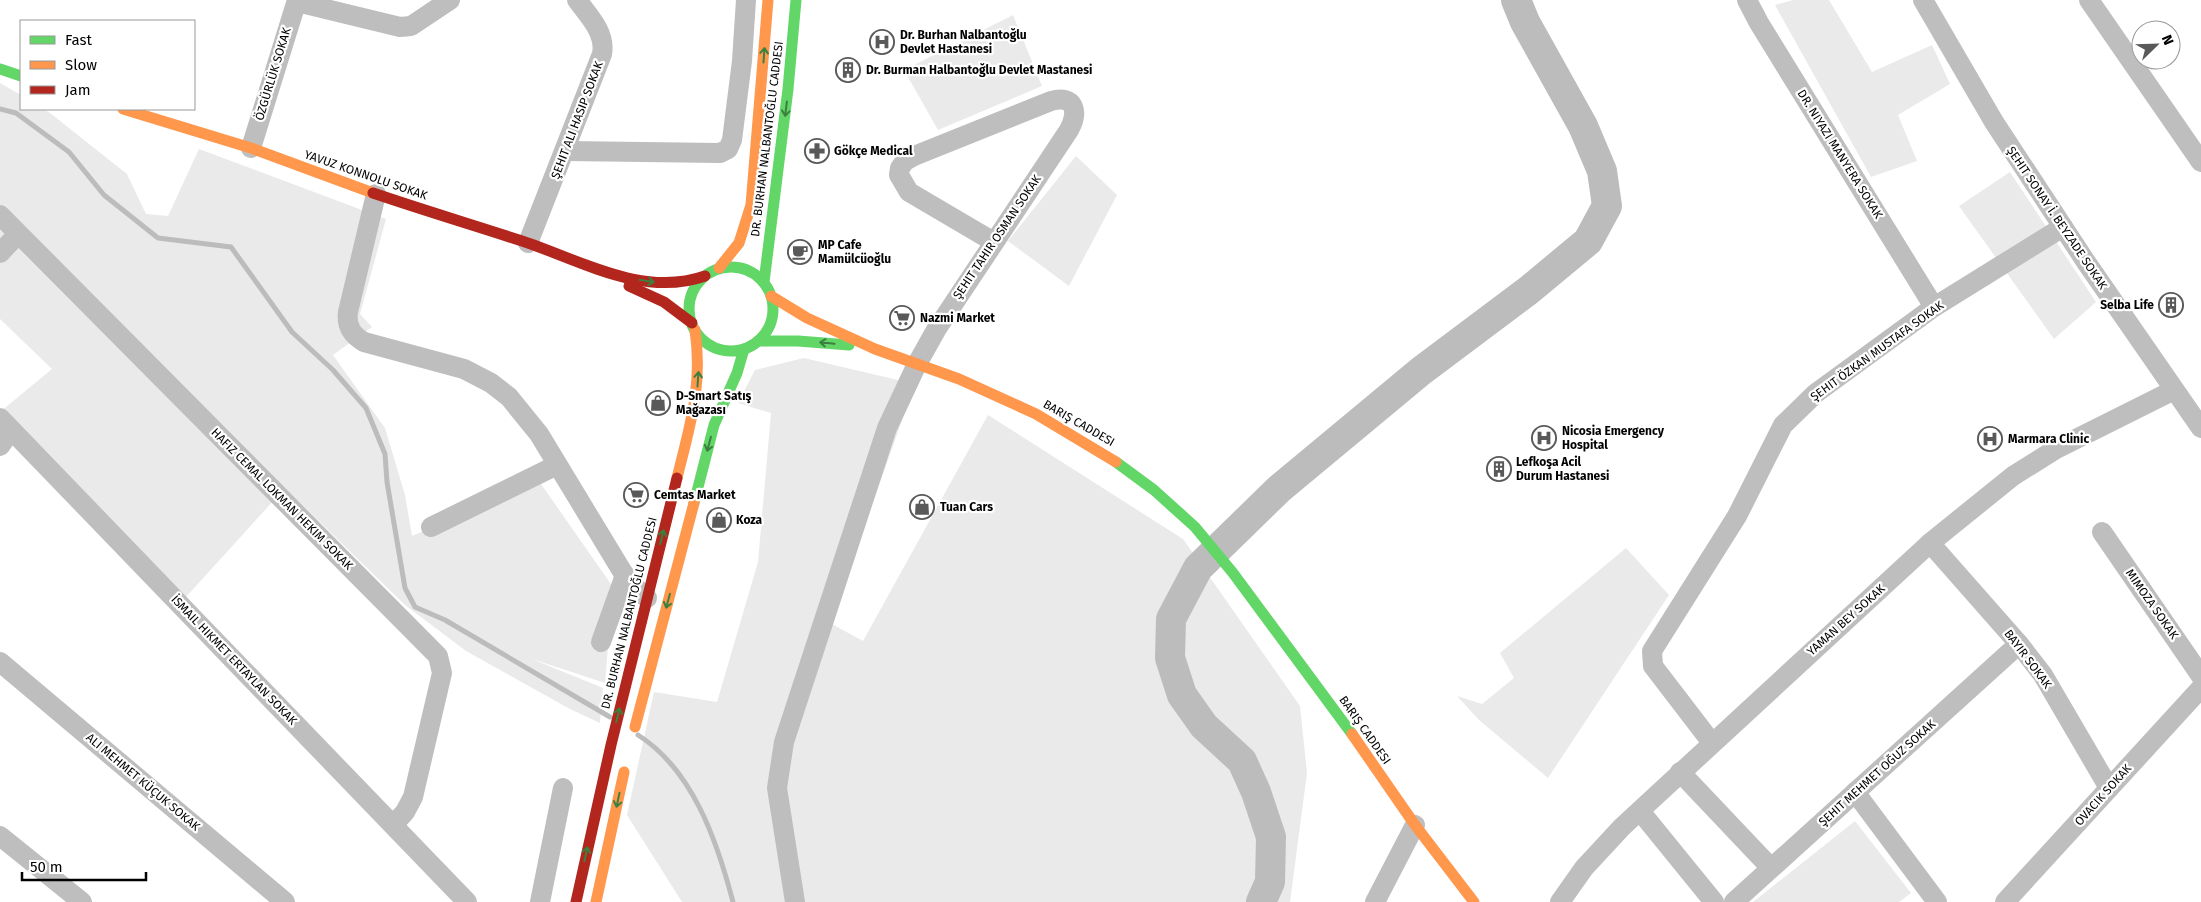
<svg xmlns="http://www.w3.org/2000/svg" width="2201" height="902" viewBox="0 0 2201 902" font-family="'Fira Sans',sans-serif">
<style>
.green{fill:#eaeaea}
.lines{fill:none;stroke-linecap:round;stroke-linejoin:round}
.stream{stroke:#bcbcbc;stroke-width:5}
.river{stroke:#bcbcbc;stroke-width:30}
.street{stroke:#bebebe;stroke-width:20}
.fast{stroke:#63d668;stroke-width:11}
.slow{stroke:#ff974d;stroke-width:11}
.jam{stroke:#b3261e;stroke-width:11}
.oneway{stroke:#3b803e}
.labels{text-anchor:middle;stroke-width:4.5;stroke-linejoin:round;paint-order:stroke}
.poi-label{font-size:12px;font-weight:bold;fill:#000;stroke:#fff;text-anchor:start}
.street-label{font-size:12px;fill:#000;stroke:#fff}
</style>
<rect width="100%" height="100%" fill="#fff"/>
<g class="green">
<polygon points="1793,0 1829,0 1872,72 1932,45 1950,84 1898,115 1917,161 1871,177 1775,5"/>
<polygon points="1013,15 1042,86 938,130 904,70"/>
<polygon points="0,83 21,95 21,109 44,109 50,113 127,174 146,214 168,216 199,149 386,219 360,314 372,327 333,355 385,428 405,495 412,536 539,481 613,587 605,683 532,659 603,688 600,723 570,709 466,651 405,605 285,488 175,609 0,412 52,369 0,319"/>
<polygon points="1076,156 1117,195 1069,286 1008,241"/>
<polygon points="2010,172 2096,302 2054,339 1959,206"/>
<polygon points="804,358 915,384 830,623 863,641 988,415 1183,539 1300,706 1307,773 1290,902 682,902 627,815 654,692 717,702 758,562 771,413 738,403 755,370"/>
<polygon points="1626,548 1669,595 1548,778 1479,720 1457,696 1482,704 1514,678 1500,653"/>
<polygon points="1855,821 1911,893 1899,902 1753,902"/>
</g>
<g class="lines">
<g class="stream">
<polyline points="0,109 16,113 69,152 104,195 158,238 231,247 292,332 333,370 366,408 385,454 387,482 405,588 415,607 445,620 610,717"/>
<path d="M638,735C693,770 717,841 733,902"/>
</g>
<polyline class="river" points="1261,902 1270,882 1271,837 1256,792 1242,761 1204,726 1182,695 1170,658 1171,619 1198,568 1279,489 1421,371 1529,290 1588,241 1607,206 1602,171 1583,126 1525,22 1516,0"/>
<g class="street">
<polyline points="1747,0 1759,23 1934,307"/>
<polyline points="1923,0 1994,122 2086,262 2201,428"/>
<polyline points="2089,0 2201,162"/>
<polyline points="297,2 400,27 411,26 450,0"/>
<polyline points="251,148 297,0"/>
<polyline points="565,151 720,153 728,149 732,140 742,61 746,0"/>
<path d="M376,194L348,312C346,326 352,335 364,342L464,369L491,383L509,397L539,434L628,581L647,598"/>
<polyline points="0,215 438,656 442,673 413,797 405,812 394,824"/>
<path d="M528,243L602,54C606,33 589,16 577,0"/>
<polyline points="0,253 18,234"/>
<polyline points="0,418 467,902"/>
<polyline points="0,446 11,430"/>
<polyline points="431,527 557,465"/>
<polyline points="2102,532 2201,676"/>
<polyline points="1930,543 2019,644 2043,675 2109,788"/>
<polyline points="601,642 625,575"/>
<polyline points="0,662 285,902"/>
<polyline points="1712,743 1653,666 1652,651 1737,516 1783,425 1816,393 1934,307 2063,227"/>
<polyline points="1680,772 1771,868"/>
<polyline points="1855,792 1937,902"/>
<polyline points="1640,811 1714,902"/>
<polyline points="0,836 82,902"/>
<polyline points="540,902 563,788"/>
<path d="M795,902L777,788L784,742L887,428L917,364L936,330L1069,130C1079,112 1075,94 1051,101L914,156L905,161L900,168L899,175L909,192L994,242"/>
<polyline points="1375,902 1415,825"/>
<polyline points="1560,902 1584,868 1622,827 1930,543 2013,476 2056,449 2174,390"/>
<polyline points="1734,902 2019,644"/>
<polyline points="2005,902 2201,688"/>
</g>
<g class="fast">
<polyline points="0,69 21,76"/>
<circle cx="731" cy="309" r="42"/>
<polyline points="764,282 788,89 796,0"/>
<polyline points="758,341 798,341 849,345"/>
<polyline points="1116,462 1154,490 1195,527 1233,573 1352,734"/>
<polyline points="694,503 714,425 737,373 744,349"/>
</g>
<g class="slow">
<polyline points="123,109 251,148 373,193"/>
<polyline points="719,268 739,243 751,205 768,0"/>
<polyline points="771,296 807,318 875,349 959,379 1036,414 1116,462"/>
<path d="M677,478C690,425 703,386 695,330"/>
<polyline points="635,727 694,503"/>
<polyline points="1352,734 1415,825 1474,902"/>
<polyline points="596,902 624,772"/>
</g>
<g class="jam">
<path d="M373,193C423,210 473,225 522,241C580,260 643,298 705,276"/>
<polyline points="629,286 664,302 692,323"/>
<polyline points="576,902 611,745 677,478"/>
</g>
</g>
<defs><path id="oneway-shaft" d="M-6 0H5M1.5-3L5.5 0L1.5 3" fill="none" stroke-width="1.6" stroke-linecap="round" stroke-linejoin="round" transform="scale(1.25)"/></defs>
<g class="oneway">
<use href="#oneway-shaft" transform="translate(764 55) rotate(-86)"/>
<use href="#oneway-shaft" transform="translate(786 109) rotate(97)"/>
<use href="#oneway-shaft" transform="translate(647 281) rotate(9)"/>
<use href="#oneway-shaft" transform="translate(827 343) rotate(-174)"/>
<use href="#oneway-shaft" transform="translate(698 379) rotate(-86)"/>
<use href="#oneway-shaft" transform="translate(709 444) rotate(105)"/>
<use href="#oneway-shaft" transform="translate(662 537) rotate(-76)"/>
<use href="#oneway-shaft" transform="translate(668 601) rotate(105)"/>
<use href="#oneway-shaft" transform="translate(618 715) rotate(-76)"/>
<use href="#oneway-shaft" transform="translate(618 800) rotate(102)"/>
<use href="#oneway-shaft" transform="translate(586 854) rotate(-77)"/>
</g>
<defs>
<symbol id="hospital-ring" viewBox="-11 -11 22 22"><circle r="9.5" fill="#fff" stroke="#595959" stroke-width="1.5"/><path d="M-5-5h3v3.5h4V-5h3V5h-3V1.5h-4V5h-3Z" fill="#595959"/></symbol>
<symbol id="building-ring" viewBox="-11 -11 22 22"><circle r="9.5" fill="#fff" stroke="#595959" stroke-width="1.5"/><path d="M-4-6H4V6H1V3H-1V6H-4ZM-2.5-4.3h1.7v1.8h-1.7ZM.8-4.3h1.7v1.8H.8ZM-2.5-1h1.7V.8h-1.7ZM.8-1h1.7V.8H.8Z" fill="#595959"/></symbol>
<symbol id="pharmacy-ring" viewBox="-11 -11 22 22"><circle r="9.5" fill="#fff" stroke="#595959" stroke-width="1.5"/><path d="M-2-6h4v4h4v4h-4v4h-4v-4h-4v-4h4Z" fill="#595959"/></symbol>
<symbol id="cafe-ring" viewBox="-11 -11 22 22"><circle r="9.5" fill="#fff" stroke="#595959" stroke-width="1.5"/><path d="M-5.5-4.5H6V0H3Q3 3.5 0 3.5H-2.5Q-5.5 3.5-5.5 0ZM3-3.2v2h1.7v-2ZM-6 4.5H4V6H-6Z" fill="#595959"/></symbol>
<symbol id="supermarket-ring" viewBox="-11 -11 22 22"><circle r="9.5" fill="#fff" stroke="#595959" stroke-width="1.5"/><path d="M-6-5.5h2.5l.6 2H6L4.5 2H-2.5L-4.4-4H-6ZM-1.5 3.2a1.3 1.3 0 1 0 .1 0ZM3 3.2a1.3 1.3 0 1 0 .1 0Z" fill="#595959"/></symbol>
<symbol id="shop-ring" viewBox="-11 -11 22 22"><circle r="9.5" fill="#fff" stroke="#595959" stroke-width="1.5"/><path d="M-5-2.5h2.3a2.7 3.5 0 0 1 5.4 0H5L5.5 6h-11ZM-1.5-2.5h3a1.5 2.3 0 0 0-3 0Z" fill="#595959"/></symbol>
</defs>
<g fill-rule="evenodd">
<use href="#hospital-ring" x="868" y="28" width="28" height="28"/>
<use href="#building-ring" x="834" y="56" width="28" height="28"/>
<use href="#pharmacy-ring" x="803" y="137" width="28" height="28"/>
<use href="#cafe-ring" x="786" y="238" width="28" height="28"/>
<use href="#building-ring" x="2157" y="291" width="28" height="28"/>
<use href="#supermarket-ring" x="888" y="304" width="28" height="28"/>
<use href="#shop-ring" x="644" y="389" width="28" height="28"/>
<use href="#hospital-ring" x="1530" y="424" width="28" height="28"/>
<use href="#hospital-ring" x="1976" y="425" width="28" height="28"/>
<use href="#building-ring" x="1485" y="455" width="28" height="28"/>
<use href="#supermarket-ring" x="622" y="481" width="28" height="28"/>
<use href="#shop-ring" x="908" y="493" width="28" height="28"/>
<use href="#shop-ring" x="705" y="506" width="28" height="28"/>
</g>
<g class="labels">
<g class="poi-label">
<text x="900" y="39">Dr. Burhan Nalbantoğlu<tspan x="900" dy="14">Devlet Hastanesi</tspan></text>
<text x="866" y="74">Dr. Burman Halbantoğlu Devlet Mastanesi</text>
<text x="834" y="155">Gökçe Medical</text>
<text x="818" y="249">MP Cafe<tspan x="818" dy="14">Mamülcüoğlu</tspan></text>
<text x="2154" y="309" text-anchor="end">Selba Life</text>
<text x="920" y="322">Nazmi Market</text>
<text x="676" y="400">D-Smart Satış<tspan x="676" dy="14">Mağazası</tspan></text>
<text x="1562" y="435">Nicosia Emergency<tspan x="1562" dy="14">Hospital</tspan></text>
<text x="2008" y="443">Marmara Clinic</text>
<text x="1516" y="466">Lefkoşa Acil<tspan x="1516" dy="14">Durum Hastanesi</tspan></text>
<text x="654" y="499">Cemtas Market</text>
<text x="940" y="511">Tuan Cars</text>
<text x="736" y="524">Koza</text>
</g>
<g class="street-label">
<text transform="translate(273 74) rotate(-73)" y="4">ÖZGÜRLÜK SOKAK</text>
<text transform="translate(577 120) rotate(-69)" y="4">ŞEHIT ALI HASIP SOKAK</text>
<text transform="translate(767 139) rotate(-83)" y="4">DR. BURHAN NALBANTOĞLU CADDESI</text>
<text transform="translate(1840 154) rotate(58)" y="4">DR. NIYAZI MANYERA SOKAK</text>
<text transform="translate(366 175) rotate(19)" y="4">YAVUZ KONNOLU SOKAK</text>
<text transform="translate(2057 218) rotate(56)" y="4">ŞEHIT SONAY İ. BEYZADE SOKAK</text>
<text transform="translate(997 237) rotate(-56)" y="4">ŞEHIT TAHIR OSMAN SOKAK</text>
<text transform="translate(1877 351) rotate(-36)" y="4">ŞEHIT ÖZKAN MUSTAFA SOKAK</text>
<text transform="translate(1079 423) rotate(30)" y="4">BARIŞ CADDESI</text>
<text transform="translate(282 499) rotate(45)" y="4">HAFIZ CEMAL LOKMAN HEKIM SOKAK</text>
<text transform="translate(2152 604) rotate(55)" y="4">MIMOZA SOKAK</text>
<text transform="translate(629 613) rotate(-76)" y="4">DR. BURHAN NALBANTOĞLU CADDESI</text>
<text transform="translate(1846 620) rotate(-42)" y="4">YAMAN BEY SOKAK</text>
<text transform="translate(2028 659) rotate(53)" y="4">BAYIR SOKAK</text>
<text transform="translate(234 660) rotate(46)" y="4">İSMAIL HIKMET ERTAYLAN SOKAK</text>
<text transform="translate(1365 730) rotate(55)" y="4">BARIŞ CADDESI</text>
<text transform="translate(1877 773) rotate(-42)" y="4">ŞEHIT MEHMET OĞUZ SOKAK</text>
<text transform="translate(143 782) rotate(40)" y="4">ALI MEHMET KÜÇUK SOKAK</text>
<text transform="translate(2103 795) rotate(-48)" y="4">OVACIK SOKAK</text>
</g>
</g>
<rect x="20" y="20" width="175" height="90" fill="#ffffff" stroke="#999999"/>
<rect x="30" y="36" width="25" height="8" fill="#63d668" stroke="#999999"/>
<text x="65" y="45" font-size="15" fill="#000000">Fast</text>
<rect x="30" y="61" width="25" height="8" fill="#ff974d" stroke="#999999"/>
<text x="65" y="70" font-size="15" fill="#000000">Slow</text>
<rect x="30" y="86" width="25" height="8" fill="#b3261e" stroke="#999999"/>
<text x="65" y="95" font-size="15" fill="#000000">Jam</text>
<g transform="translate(2156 45) rotate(67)"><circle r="24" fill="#ffffff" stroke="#999999"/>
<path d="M0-4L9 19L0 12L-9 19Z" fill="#595959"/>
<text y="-8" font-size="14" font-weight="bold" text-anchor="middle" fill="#000000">N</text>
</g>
<path d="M22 872v8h124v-8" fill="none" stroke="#000000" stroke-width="2.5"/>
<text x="30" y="872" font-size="15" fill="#000000" stroke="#ffffff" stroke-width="4" paint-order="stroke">50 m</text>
</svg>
